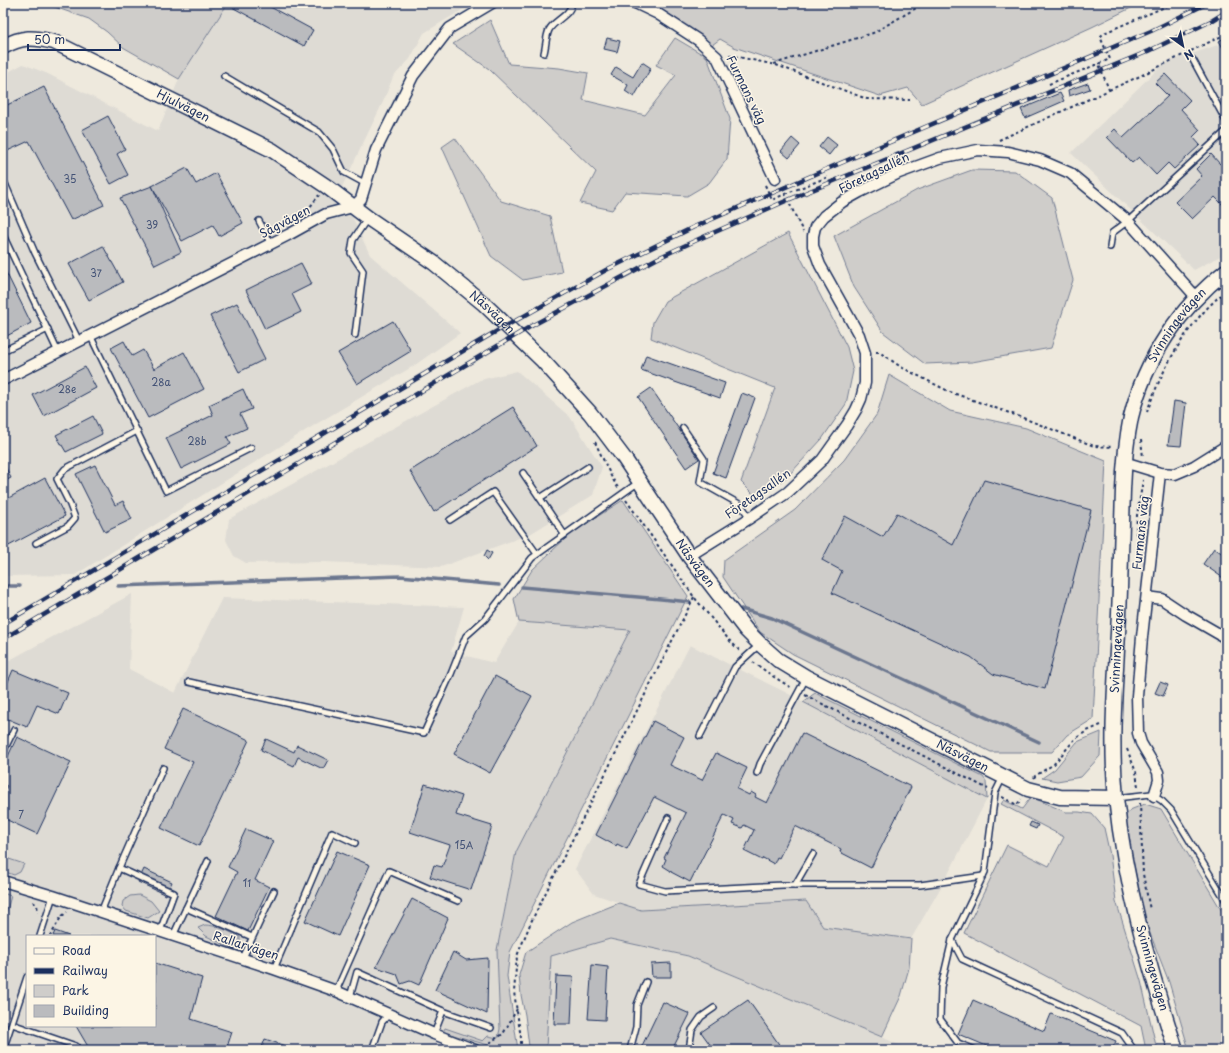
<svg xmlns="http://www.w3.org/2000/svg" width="1229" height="1053" viewBox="0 0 1229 1053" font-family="'Playpen Sans',sans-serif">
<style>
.built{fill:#dedbd4;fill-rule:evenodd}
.green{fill:#cfcdca;stroke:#757e94}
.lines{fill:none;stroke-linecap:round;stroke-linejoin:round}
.stream{stroke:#6c778f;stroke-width:3.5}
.building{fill:#babbbe;stroke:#1b2f5e}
.lane-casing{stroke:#1b2f5e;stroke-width:8}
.street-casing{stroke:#1b2f5e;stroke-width:13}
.secondary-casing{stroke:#1b2f5e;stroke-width:17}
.path{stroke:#1b2f5e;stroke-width:2;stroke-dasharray:3 3;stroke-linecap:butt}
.lane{stroke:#fcf5e5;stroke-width:5}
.street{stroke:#fcf5e5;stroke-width:10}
.secondary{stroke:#fcf5e5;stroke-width:14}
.rail-casing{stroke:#1b2f5e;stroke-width:4.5}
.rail{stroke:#fcf5e5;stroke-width:3;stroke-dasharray:9;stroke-linecap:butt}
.labels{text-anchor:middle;stroke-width:3;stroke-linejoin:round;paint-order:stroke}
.number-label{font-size:10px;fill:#435276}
.street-label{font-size:12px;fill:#1b2f5e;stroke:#fcf5e5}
</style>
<rect width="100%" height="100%" fill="#eee9dd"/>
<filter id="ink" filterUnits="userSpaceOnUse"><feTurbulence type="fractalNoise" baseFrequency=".025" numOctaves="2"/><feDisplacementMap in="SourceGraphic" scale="8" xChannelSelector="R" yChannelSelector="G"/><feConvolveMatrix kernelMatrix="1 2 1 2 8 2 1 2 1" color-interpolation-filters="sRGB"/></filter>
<g filter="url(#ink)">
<g class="built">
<polygon points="228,3 450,3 465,8 424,33 410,59 393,77 383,102 340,191 370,255 460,333 415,365 308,429 75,575 3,576 3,75 23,64 48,74 158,131 179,79"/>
<polygon points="1226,42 1226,253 1194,270 1071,153 1163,64"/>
<polygon points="517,371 570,417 602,467 593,495 530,534 441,567 324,562 246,563 234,556 226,540 229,519 480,380"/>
<path d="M132,594L129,669L175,693L222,598L464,607L451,652L494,663L519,622L630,630L516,852L497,950L500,1029L498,1038L501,1050H3V665L6,662ZM27,936H155V1026H27Z"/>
<polygon points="690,645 783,691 987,799 945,880 911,939 823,927 806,901 641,910 594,894 575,869"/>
<polygon points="610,939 688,956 882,1037 909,1050 546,1050 551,956"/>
</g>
<g class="green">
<polygon points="43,3 228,3 179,79 123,47 107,32 89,19"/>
<polygon points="652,3 1141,3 1092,27 922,104 908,88 880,96 734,47 720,39 712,45"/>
<polygon points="490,20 509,64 559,68 588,73 583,100 645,115 676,75 656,65 675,38 707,57 730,119 727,159 709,183 687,196 625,192 612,210 580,203 596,172 489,69 453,44"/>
<polygon points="455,138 501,201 550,216 562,272 523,280 491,256 442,147"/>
<polygon points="972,170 1015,171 1052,198 1073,280 1051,348 972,362 925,364 883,332 854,287 834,236 917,190"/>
<polygon points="788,233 847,347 853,371 846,404 822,439 789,475 758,499 741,482 775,388 651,338 653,322 665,301"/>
<polygon points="889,375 950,411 1026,428 1106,461 1093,719 1067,735 1052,752 991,752 793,654 760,632 723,577 724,560 795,510 844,460 877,414"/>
<polygon points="623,500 688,596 510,952 507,976 518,1050 505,1050 443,1032 445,1028 483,1041 488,1036 498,1038 500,1029 497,950 516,852 630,630 519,622 514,599 532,570 569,535"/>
<polygon points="815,693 983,777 986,781 987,799 803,702"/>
<polygon points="1101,732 1100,756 1081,777 1057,781 1042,778 1055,769 1077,742"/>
<polygon points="1031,797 1066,812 1079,812 1092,814 1104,828 1110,855 1116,901 1141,981 1157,1050 1146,1050 1141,1026 964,933 1007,845 1049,866 1064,837 1001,804 1004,800 1022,809"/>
<polygon points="1145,804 1161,809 1226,918 1226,1050 1189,1050 1169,982 1146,923 1129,842 1125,817 1130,810"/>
<polygon points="3,857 24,864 20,872 14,875 3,871"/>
<polygon points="3,893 11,896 5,917 3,917"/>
<polygon points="139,895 151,901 159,911 148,918 126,911 122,906 123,901 130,896"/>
<polygon points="806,901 823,927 911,939 909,968 901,996 882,1037 688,956 610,939 551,956 546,1049 529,1046 525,1015 521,995 519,975 526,952 572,922 619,903 641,910"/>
<path d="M205,925C217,925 230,932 240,937V941L230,947L206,936L198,928Z"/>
</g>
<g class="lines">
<g class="stream">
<polyline points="3,586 20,586"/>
<polyline points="118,586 400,576 499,585"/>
<polyline points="522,587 661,599 690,602"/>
<polyline points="741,609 772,618 1039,742"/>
</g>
</g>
<g class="building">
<polygon points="231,3 263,3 313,30 304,46 230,6"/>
<polygon points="1226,37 1226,53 1219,41"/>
<polygon points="607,38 620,41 617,52 604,49"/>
<polygon points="642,62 651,68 634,97 625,91 628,85 611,75 616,67 633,77"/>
<polygon points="1165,74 1190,100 1181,109 1200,130 1193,137 1200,145 1174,169 1168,163 1156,175 1139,157 1132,163 1107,137 1115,129 1123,138 1168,96 1155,83"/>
<polygon points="1088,83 1090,89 1069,96 1068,90"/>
<polygon points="44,87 104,205 71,220 29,141 3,153 3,107"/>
<polygon points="1060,93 1064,101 1025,118 1021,109"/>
<polygon points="108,116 125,149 117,154 128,175 111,184 82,130"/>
<polygon points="827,137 837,145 829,155 819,147"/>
<polygon points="792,138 800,145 789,158 781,151"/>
<polygon points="1211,154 1220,164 1226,158 1226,208 1215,197 1192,219 1175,202 1202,176 1196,169"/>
<polygon points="187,168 196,184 216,173 243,223 219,236 213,225 182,241 152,186"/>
<polygon points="152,186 181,252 155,265 120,198"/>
<polygon points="103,246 123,282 89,300 69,264"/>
<polygon points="301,263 312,284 292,294 301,312 265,329 246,290"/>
<polygon points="3,266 31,323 3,338"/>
<polygon points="237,303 265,359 239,372 210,316"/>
<polygon points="393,321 411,351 357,384 338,353"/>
<polygon points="124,341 132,356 143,350 154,369 184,352 204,389 148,418 111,348"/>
<polygon points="646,355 725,383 720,398 641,370"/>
<polygon points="85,367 96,388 44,416 33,395"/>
<polygon points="651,388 699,459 686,468 638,397"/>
<polygon points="243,389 252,409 240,414 247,428 227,437 231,444 181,469 166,438 213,415 209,405"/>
<polygon points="742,393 755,398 726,478 713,473"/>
<polygon points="1174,401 1186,403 1181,446 1168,445"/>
<polygon points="513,407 537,446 434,512 410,471"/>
<polygon points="93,416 102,434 66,452 56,435"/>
<polygon points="3,462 11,478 3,482"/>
<polygon points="95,465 115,505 123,501 132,519 105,532 76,474"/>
<polygon points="45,478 65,516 3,549 3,501"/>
<polygon points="984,480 1091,510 1045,689 993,674 971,657 832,593 842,571 822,560 845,516 883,537 897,513 953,545"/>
<polygon points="1214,548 1226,556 1226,580 1203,564"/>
<polygon points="487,550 492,553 488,560 484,556"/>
<polygon points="13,670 68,693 59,714 37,705 27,727 3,717 3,693"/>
<polygon points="495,676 532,696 490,773 454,754"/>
<polygon points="1160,682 1168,685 1163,696 1155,693"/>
<polygon points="183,709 249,740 199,846 161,828 193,762 164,749"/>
<polygon points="653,721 684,737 670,765 702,780 716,753 747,768 737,789 749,795 751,792 756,795 755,797 767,803 802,733 911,787 871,868 840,852 841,849 795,826 779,858 777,857 774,864 763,858 762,860 744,851 754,830 744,825 742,828 732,824 734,820 724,815 690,882 671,872 671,871 663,866 666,859 664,858 686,813 654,797 627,849 617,844 616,846 596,835"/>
<polygon points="17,737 71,762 37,834 3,818 3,794 7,786 3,784 3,767"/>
<polygon points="266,739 294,752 297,745 328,760 323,769 298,757 294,766 261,750"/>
<polygon points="425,784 462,796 456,815 492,826 471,890 430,877 434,865 442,867 450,845 410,832"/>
<polygon points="1031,822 1038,825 1036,829 1029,826"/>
<polygon points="246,829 273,841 255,880 269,887 248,931 216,916 237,872 228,867"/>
<polygon points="337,851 370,865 338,936 305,921"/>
<polygon points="144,869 172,882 166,895 138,882"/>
<polygon points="412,899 448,918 419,985 410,981 401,984 397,974 376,967"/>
<polygon points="55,931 69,936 53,936"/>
<polygon points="453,952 466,960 488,958 487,1014 435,990"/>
<polygon points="155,963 202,978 191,1019 232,1032 226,1050 90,1050 76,1026 155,1026"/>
<polygon points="671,963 671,977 652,977 651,964"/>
<polygon points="592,965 608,967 605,1020 588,1019"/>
<polygon points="556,976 573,977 571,1024 554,1024"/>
<polygon points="748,1000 783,1050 714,1050 701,1032"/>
<polygon points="973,1000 1044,1031 1051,1014 1116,1041 1112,1050 996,1050 958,1034"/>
<polygon points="663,1002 690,1014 672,1050 640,1050"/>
<polygon points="265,1039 297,1050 261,1050"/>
</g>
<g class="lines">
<defs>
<g id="lane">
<path d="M544,53C546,46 546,36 549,30C554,20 570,16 572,3"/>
<polyline points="1193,60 1226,121"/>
<polyline points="224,76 319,132 333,149 344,172 366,184"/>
<polyline points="3,179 35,253 79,341"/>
<polyline points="259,221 271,244"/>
<polyline points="3,235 58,352"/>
<polyline points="1110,247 1112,233 1128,221 1226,131"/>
<polyline points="90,335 166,491 251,448"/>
<polyline points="355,335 363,271 351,253 353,240 367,219"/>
<polyline points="3,351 48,329"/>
<polyline points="683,428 704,459 700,482 741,505 750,518"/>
<polyline points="523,473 564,534"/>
<polyline points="540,498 588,467"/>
<polyline points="450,520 493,492 537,554"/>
<polyline points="36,543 68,526 75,518 70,505 57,479 65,469 137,431"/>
<polyline points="189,682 424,733 451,674 466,636 485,619 532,558 639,482"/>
<polyline points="700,736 735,667 759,645"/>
<polyline points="3,752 14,730"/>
<polyline points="757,773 760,764 806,678"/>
<polyline points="1116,798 1151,794 1162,801 1171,810 1226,901"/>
<polyline points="668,818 639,884 665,891 783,885 920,885 983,876"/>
<polyline points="119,868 163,768"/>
<polyline points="795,885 813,854"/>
<polyline points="186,908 252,937"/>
<polyline points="101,912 119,868 174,893 160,931"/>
<polyline points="40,936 53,896"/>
<polyline points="173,936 208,861"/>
<polyline points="952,940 962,959 1122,1033 1134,1050"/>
<polyline points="243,958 274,891"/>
<polyline points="274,969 332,832 355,843"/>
<polyline points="336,991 389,871 458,901"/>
<polyline points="350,997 357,972 443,1011 491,1028"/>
<polyline points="12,1024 76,1046 75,1050"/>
<polyline points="434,1034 443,1011"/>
<polyline points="3,1050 27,977"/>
<polyline points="372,1050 382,1022 389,1014"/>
<polyline points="630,1050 636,1027 637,1005 646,982"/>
<polyline points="689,1050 692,1030 701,1017 714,1008"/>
<polyline points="975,1050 958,1043 940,1019 941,987 952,940 985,872 995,793 1003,777"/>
</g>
<g id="street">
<polyline points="635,3 658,14 698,40 717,57 775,179"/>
<polyline points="3,380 290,234 326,214 353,207 361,199 376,150 413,76 450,28 492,3"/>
<polyline points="1124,462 1160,473 1175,474 1194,466 1226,446"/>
<polyline points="689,556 750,518 788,492 822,460 847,425 856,410 861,399 865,383 865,353 859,335 820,265 813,246 813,236 815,227 824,216 842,202 860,192 899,173 940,158 978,150 1008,152 1040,160 1070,173 1128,221 1197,298"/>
<polyline points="1147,597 1162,599 1186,615 1226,638"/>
<polyline points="1154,796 1159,780 1158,772 1141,743 1138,733 1137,696 1142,637 1160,473"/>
<polyline points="3,881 53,896 274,969 336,991 434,1034 475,1050"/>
</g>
<g id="secondary">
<path id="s1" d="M3,47C22,36 34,37 54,42L272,150L326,186L368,218L434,263L483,303L543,361L590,413L624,458L689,556L746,630L760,644L778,660L806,677L1028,789L1060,797L1116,798"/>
<path id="s2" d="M1176,1050C1149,968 1125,884 1116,798C1109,729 1118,658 1120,589C1121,556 1122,523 1123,490C1124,465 1126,441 1131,417C1145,359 1180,307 1226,271"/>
</g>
</defs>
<use href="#lane" class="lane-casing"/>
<use href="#street" class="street-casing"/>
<use href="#secondary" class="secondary-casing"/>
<g class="path">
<polyline points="1191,51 1226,34"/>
<polyline points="729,55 776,65 867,99 910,100"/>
<polyline points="774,64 873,33 925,3"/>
<polyline points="1049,84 1110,59 1101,39 1101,36 1104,33 1174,3"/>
<polyline points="1109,90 1138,77 1187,53"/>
<polyline points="999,140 1109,90 1099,64"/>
<polyline points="765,185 772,200 785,194 803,232"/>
<polyline points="785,194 828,177"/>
<polyline points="307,211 319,195"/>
<polyline points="876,352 879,352 901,367 950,392 1018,416 1094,446 1113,447"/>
<path d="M1147,412C1162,368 1189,320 1226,291"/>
<polyline points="1141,440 1143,457"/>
<polyline points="595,442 611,476 618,488"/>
<polyline points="626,500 694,597 729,640 740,651"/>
<polyline points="1136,535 1137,515 1143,480"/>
<polyline points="753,662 774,677 792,688"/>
<polyline points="805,695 988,789"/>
<polyline points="1127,749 1136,772 1138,787"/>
<polyline points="1034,778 1035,776 1054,764 1075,739 1087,731 1101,725"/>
<polyline points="1002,797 1017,805 1021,799"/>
<polyline points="1140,803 1143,874 1150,910"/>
<polyline points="33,902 37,905 38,912"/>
<polyline points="49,935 51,935 61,917 67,912"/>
<polyline points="486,1048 492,1041 503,1034 517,1009"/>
<polyline points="521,1050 521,1038 514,992 517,956 531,922 694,597"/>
</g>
<use href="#lane" class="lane"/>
<use href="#street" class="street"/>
<use href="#secondary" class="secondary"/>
<defs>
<g id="rail">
<polyline points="3,624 490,335 606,270 694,227 850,159 1151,31 1208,3"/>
<polyline points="3,639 533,325 658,258 699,239 788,200 1149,51 1213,20 1226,12"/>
</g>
</defs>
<use href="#rail" class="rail-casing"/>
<use href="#rail" class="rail"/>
</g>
</g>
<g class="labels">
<g class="number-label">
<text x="70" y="183">35</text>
<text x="152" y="229">39</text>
<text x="96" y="277">37</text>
<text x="161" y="386">28a</text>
<text x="67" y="393">28e</text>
<text x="197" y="445">28b</text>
<text x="21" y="819">7</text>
<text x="464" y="849">15A</text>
<text x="247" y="887">11</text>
</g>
<g class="street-label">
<text transform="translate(746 90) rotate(64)" y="4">Furmans väg</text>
<text dy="4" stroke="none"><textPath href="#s1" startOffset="197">Hjulvägen</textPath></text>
<text transform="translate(874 173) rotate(-26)" y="4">Företagsallén</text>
<text transform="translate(285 222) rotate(-28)" y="4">Sågvägen</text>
<text dy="4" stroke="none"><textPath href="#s1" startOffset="570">Näsvägen</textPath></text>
<text dy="4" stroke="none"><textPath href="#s2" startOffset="745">Svinningevägen</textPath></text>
<text transform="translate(758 494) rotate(-35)" y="4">Företagsallén</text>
<text transform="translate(1141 533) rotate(-84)" y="4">Furmans väg</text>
<text dy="4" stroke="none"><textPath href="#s1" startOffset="894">Näsvägen</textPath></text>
<text dy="4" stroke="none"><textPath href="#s2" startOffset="409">Svinningevägen</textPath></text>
<text dy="4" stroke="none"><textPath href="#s1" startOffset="1230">Näsvägen</textPath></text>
<text transform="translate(246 946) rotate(18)" y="4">Rallarvägen</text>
<text transform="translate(1152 968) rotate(74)" y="4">Svinningevägen</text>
</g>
</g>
<rect width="1229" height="1053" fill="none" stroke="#fcf5e5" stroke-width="16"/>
<rect x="8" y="8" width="1213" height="1037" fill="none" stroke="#1b2f5e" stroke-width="1.5" filter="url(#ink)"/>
<rect x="26" y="935" width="130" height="92" fill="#fcf5e5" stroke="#a2a6af"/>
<rect x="34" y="948" width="20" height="6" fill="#fcf5e5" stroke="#a2a6af"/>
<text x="62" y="955" font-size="12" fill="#1b2f5e">Road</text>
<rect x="34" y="968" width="20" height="6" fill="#1b2f5e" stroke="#a2a6af"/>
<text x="62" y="975" font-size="12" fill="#1b2f5e">Railway</text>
<rect x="34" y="985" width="20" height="12" fill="#cfcdca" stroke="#a2a6af"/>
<text x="62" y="995" font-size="12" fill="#1b2f5e">Park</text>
<rect x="34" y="1005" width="20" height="12" fill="#babbbe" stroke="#a2a6af"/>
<text x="62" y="1015" font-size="12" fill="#1b2f5e">Building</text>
<g transform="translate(1183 46) rotate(147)" stroke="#fcf5e5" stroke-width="3" paint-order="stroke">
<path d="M0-3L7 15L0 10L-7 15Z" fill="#1b2f5e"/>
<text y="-6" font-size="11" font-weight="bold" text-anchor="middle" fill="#1b2f5e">N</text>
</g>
<path d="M28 44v6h92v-6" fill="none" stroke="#1b2f5e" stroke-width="2"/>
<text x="34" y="44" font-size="12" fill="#1b2f5e" stroke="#fcf5e5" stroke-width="3" paint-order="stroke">50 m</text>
</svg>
